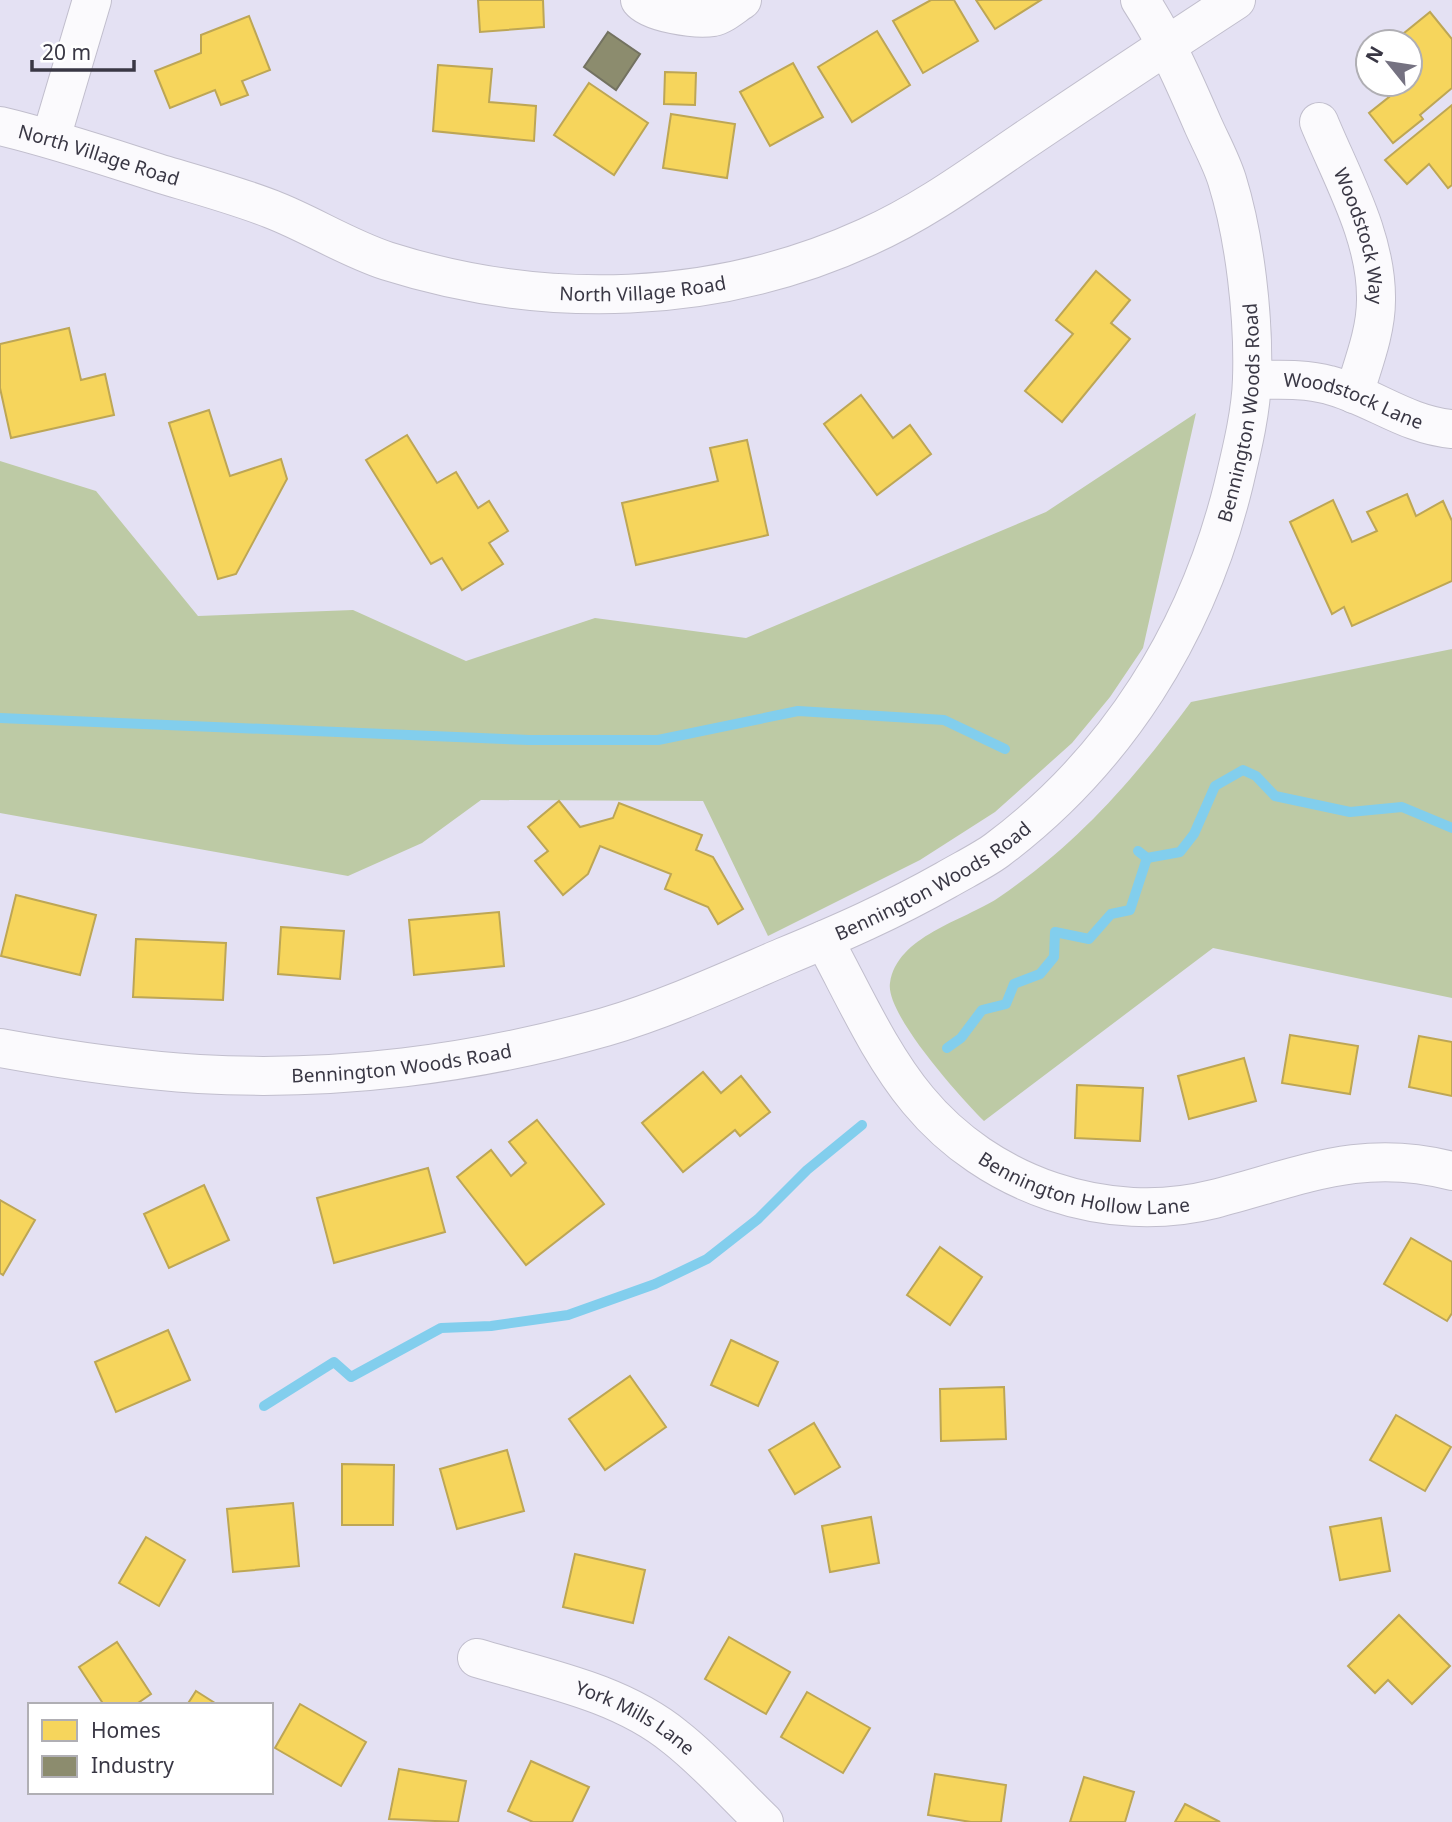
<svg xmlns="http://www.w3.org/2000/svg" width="1452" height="1822" viewBox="0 0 1452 1822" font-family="'Noto Sans',sans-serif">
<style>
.forest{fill:#bdcaa5}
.homes{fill:#f6d55c;stroke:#bda655;stroke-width:2}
.industry{fill:#8c8c6e;stroke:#737261;stroke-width:2}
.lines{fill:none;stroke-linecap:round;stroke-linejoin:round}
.stream{stroke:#82ceed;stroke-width:10}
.minor-casing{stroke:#c1becd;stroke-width:40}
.minor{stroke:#fbfafd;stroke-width:38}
.labels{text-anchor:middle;stroke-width:7;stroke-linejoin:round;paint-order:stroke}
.street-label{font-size:19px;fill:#393744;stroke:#fff}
</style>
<rect width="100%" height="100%" fill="#e4e1f3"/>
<g class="forest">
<polygon points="1196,413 1143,648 1110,697 1072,743 995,812 920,860 768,936 703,801 481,800 422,843 348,876 0,813 0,461 96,491 198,616 353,610 466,661 595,618 746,638 1046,512"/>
<path d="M1452,649V998L1213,948L984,1121C961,1098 885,1014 890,983C897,936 963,921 998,898C1080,842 1133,780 1191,702Z"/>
</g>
<g class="homes">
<polygon points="478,0 543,0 544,27 480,32"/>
<polygon points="931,0 954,0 978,41 923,73 893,21"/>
<polygon points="976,0 1041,0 995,29"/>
<polygon points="1430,12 1452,39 1452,88 1420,115 1423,119 1393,143 1369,113 1389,97 1378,84 1410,84 1410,42 1393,42"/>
<polygon points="249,16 270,70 242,81 248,95 221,105 215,90 170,108 155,71 201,53 201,35"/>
<polygon points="877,31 910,85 852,122 818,67"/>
<polygon points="793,63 823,117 770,146 740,92"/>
<polygon points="438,65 492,69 489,102 536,106 534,141 433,131"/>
<polygon points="665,72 696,73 695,105 664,104"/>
<polygon points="589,83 648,123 614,175 554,135"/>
<polygon points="1452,105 1452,185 1448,188 1429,164 1407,184 1385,160"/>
<polygon points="671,114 735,124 727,178 663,168"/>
<polygon points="1096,271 1130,300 1111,323 1130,339 1062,422 1025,391 1073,334 1056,320"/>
<polygon points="69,328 81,380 105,374 114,415 11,438 0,388 0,344"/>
<polygon points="861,395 893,438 910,425 931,454 877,495 824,424"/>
<polygon points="209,410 230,476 281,459 287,479 236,574 218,579 169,423"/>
<polygon points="407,435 437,483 456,472 478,508 489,501 508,531 489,543 503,564 462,590 442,558 431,564 366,460"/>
<polygon points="747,440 768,535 636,565 622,503 718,481 710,448"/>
<polygon points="1407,494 1416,516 1443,501 1452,521 1452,581 1352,626 1344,607 1332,614 1290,522 1333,500 1352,542 1377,531 1367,512"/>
<polygon points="559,801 580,827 613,818 619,803 702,835 696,850 713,857 743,909 718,924 708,907 665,889 671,874 600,846 588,874 563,895 535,861 548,851 528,827"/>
<polygon points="16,895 96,915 80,975 1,956"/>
<polygon points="499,912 504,966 414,975 409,920"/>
<polygon points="281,927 344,931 340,979 278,974"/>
<polygon points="136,939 226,943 223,1000 133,997"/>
<polygon points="1290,1035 1358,1046 1350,1094 1282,1083"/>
<polygon points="1419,1036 1452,1042 1452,1096 1409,1087"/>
<polygon points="1244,1058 1256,1101 1189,1119 1178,1076"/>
<polygon points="703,1072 721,1093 741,1076 770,1112 740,1136 735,1130 683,1172 642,1123"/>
<polygon points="1077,1085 1143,1088 1140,1141 1075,1138"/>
<polygon points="537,1120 604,1204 526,1265 457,1177 491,1150 511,1176 526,1163 509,1142"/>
<polygon points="428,1168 445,1232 334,1263 317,1198"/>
<polygon points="204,1185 229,1240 169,1268 144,1214"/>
<polygon points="0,1200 35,1220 3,1275 0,1273"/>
<polygon points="1411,1238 1452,1262 1452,1313 1447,1321 1384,1284"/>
<polygon points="940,1247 982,1277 950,1325 907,1295"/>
<polygon points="168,1330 190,1380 116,1412 95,1362"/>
<polygon points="731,1340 778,1362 758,1406 711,1385"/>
<polygon points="630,1376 666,1427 605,1470 569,1419"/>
<polygon points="1004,1387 1006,1439 941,1441 940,1389"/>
<polygon points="1396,1415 1451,1447 1425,1491 1370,1460"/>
<polygon points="814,1423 840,1467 795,1494 769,1450"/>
<polygon points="507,1450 524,1511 457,1529 440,1469"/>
<polygon points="342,1464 394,1465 393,1525 342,1525"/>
<polygon points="293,1503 299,1566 233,1572 227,1509"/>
<polygon points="871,1517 879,1563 830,1572 822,1526"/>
<polygon points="1381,1518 1390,1571 1340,1580 1330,1527"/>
<polygon points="146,1537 185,1560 159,1606 119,1583"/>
<polygon points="575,1554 645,1570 633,1623 563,1607"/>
<polygon points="1399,1615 1450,1666 1412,1704 1388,1680 1375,1693 1348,1666"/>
<polygon points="729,1637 790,1672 766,1714 705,1679"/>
<polygon points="117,1642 151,1694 135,1705 104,1705 79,1667"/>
<polygon points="196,1691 218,1705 187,1705"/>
<polygon points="807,1692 870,1728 843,1773 781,1737"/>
<polygon points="300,1704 366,1742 341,1786 275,1748"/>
<polygon points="531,1761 589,1787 572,1822 533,1822 508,1811"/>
<polygon points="399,1769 466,1781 458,1822 389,1819"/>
<polygon points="935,1774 1006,1785 1001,1822 971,1822 928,1815"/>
<polygon points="1084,1777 1134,1792 1125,1822 1070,1822"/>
<polygon points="1185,1804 1220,1822 1175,1822"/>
</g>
<polygon class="industry" points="608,32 640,54 616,90 584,67"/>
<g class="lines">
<g class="stream">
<polyline points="0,718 529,740 658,740 798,711 944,720 1005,749"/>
<polyline points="1138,851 1147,858 1180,852 1194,834 1215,786 1243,770 1256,776 1275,796 1350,812 1402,807 1452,828"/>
<polyline points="947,1048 961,1038 982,1010 1006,1004 1014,984 1040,974 1054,957 1055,932 1089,939 1111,914 1130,910 1147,858"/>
<polyline points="264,1406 334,1362 351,1377 441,1328 491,1326 568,1315 655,1284 707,1259 758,1219 807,1170 862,1125"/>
</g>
<defs>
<g id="minor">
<path d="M640,0C650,13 696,20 713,17C723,15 734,5 742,0"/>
<path id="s1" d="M1319,122C1342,178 1377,238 1376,300C1376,332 1363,364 1354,394"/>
<path id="s2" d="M0,126C55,139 108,157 161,174C198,185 235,195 271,209C310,224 347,248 387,261C545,311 716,306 867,237C923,212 972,176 1022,142C1093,94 1164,47 1236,0"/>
<polyline points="51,138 92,0"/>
<path id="s3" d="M1252,380C1277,380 1304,378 1329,385C1372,396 1406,425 1452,429"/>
<path id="s4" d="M824,940C853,993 879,1053 918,1100C988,1185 1107,1226 1214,1199C1300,1177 1361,1147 1452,1171"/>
<path id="s5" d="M0,1048C66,1060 132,1070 199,1074C334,1082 475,1064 605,1027C666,1009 725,982 783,957C841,933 891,911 946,880C963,870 982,861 997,850C1117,760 1197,632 1233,487C1241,453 1251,414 1252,379C1254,318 1245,238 1227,180C1221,161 1211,143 1203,125C1184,81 1166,40 1140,0"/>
<path id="s6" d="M477,1658C544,1678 620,1692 675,1737C707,1762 735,1794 764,1822"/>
</g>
</defs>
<use href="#minor" class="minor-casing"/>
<use href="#minor" class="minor"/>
</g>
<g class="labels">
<g class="street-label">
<text dy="7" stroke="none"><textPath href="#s2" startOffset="103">North Village Road</textPath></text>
<text dy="7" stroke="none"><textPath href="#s1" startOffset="122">Woodstock Way</textPath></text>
<text dy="7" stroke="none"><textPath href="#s2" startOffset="670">North Village Road</textPath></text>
<text dy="7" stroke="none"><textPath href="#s3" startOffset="105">Woodstock Lane</textPath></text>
<text dy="7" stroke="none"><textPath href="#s5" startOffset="1559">Bennington Woods Road</textPath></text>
<text dy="7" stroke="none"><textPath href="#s5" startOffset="971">Bennington Woods Road</textPath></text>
<text dy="7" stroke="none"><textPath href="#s5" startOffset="404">Bennington Woods Road</textPath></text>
<text dy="7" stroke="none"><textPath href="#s4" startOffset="380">Bennington Hollow Lane</textPath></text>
<text dy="7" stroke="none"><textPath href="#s6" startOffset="170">York Mills Lane</textPath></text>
</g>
</g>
<rect x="28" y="1703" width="245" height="91" fill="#ffffff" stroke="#b0afb4" stroke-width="2"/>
<rect x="42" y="1720" width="35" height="21" fill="#f6d55c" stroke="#b0afb4" stroke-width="2"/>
<text x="91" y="1738" font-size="21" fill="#393744">Homes</text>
<rect x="42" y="1756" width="35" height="21" fill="#8c8c6e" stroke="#b0afb4" stroke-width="2"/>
<text x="91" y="1773" font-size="21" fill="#393744">Industry</text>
<g transform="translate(1389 63) rotate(300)"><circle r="33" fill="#ffffff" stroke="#b0afb4" stroke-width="2"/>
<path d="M0-5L12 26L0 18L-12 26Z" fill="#757281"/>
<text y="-10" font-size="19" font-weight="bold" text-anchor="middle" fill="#393744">N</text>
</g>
<path d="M32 60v10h102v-10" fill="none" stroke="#393744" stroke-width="3.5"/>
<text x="42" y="60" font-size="21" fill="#393744" stroke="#ffffff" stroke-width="5" paint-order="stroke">20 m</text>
</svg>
